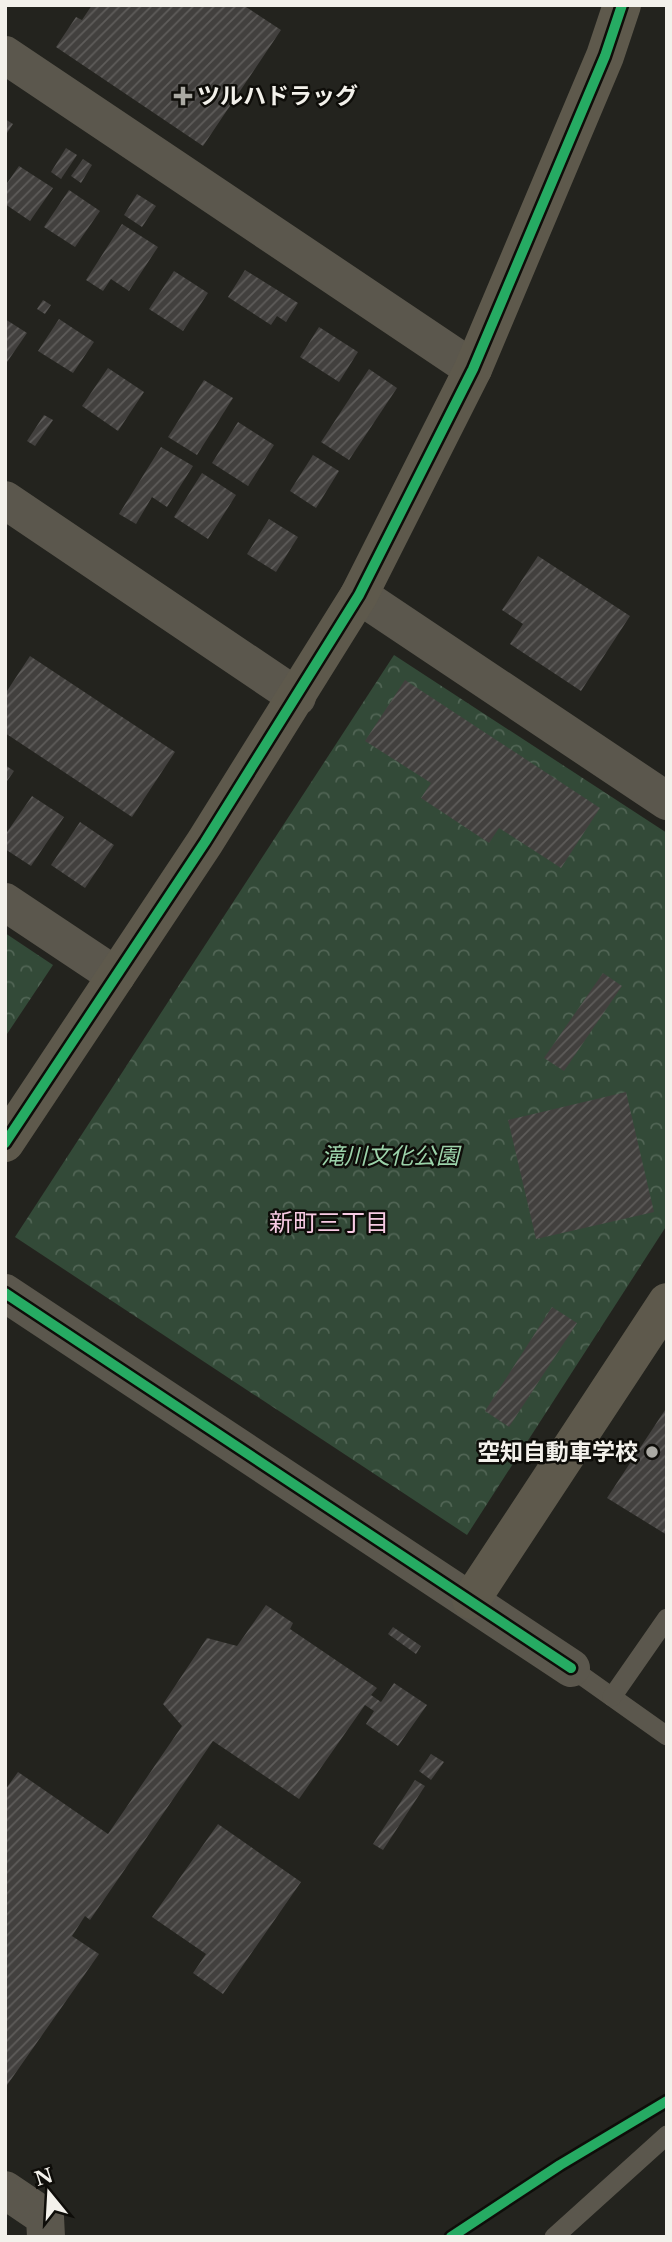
<svg xmlns="http://www.w3.org/2000/svg" width="672" height="2242" viewBox="0 0 672 2242" font-family="'Libre Baskerville','Noto Sans JP',serif">
<style>
.park{fill:url(#park-crowns)}
.building{fill:url(#building-hatch)}
.lines{fill:none;stroke-linecap:round;stroke-linejoin:round}
.lane{stroke:#5b574d;stroke-width:19}
.street{stroke:#5b574d;stroke-width:38}
.secondary{stroke:#5e594c;stroke-width:38}
.cycleway-casing{stroke:#0e0d09;stroke-width:15}
.cycleway{stroke:#26ab63;stroke-width:10}
.poi-dot{fill:#aaa9a3;stroke:#0e0d09;stroke-width:2.5}
.labels{text-anchor:middle;stroke-width:5;stroke-linejoin:round;paint-order:stroke}
.poi-label{font-size:23px;font-weight:bold;fill:#f3f1eb;stroke:#0e0d09;text-anchor:start}
.park-label{font-size:23px;font-style:italic;fill:#9cd3aa;stroke:#0e0d09}
.neighbourhood-label{font-size:24px;fill:#f7cae3;stroke:#0e0d09}
</style>
<defs>
<pattern id="park-crowns" width="20" height="18" patternUnits="userSpaceOnUse" patternTransform="scale(1.75)"><rect width="20" height="18" fill="#334a38"/><path d="M2 6a3 3 0 1 1 6 0M12 15a3 3 0 1 1 6 0" fill="none" stroke="#516555"/></pattern>
<pattern id="building-hatch" width="6" height="6" patternUnits="userSpaceOnUse" patternTransform="scale(1.75)"><rect width="6" height="6" fill="#42403e"/><path d="M-1 1l2-2M0 6l6-6M5 7l2-2" fill="none" stroke="#5e5c5a"/></pattern>
</defs>
<rect width="100%" height="100%" fill="#23231e"/>
<g class="park">
<polygon points="394,655 667,833 667,1225 467,1535 15,1237"/>
<polygon points="5,933 53,965 5,1037"/>
</g>
<g class="building">
<polygon points="92,5 243,5 281,30 203,146 56,47 76,17 82,20"/>
<polygon points="5,119 13,124 5,136"/>
<polygon points="66,148 77,155 61,179 51,172"/>
<polygon points="83,159 92,165 81,183 71,176"/>
<polygon points="19,166 53,188 30,221 5,204 5,186"/>
<polygon points="69,190 100,211 75,247 44,227"/>
<polygon points="137,194 156,206 142,227 124,215"/>
<polygon points="122,224 158,247 129,291 111,279 103,291 86,280"/>
<polygon points="245,270 298,303 286,322 277,316 271,325 228,297"/>
<polygon points="174,271 208,293 183,331 149,309"/>
<polygon points="43,300 51,305 45,314 37,309"/>
<polygon points="5,319 27,333 5,365"/>
<polygon points="59,319 94,342 73,373 38,351"/>
<polygon points="319,327 358,352 339,382 300,357"/>
<polygon points="108,368 144,392 118,431 82,406"/>
<polygon points="369,369 397,388 349,460 321,442"/>
<polygon points="204,380 233,398 197,455 168,437"/>
<polygon points="44,415 53,420 35,446 27,441"/>
<polygon points="238,422 274,445 248,486 212,463"/>
<polygon points="161,447 193,466 167,507 152,497 136,524 119,514"/>
<polygon points="313,455 339,471 316,508 290,491"/>
<polygon points="202,473 236,495 208,539 174,517"/>
<polygon points="269,519 298,537 276,572 247,554"/>
<polygon points="538,556 630,616 581,691 510,644 523,624 502,610"/>
<polygon points="30,656 175,752 132,817 5,733 5,694"/>
<polygon points="405,680 600,808 561,868 499,828 489,843 421,798 431,783 365,741"/>
<polygon points="5,765 14,771 5,784"/>
<polygon points="32,796 64,817 31,866 5,849 5,835"/>
<polygon points="80,822 114,845 85,888 51,865"/>
<polygon points="603,973 622,986 564,1071 544,1058"/>
<polygon points="626,1092 654,1212 536,1239 508,1120"/>
<polygon points="552,1307 577,1323 509,1427 485,1411"/>
<polygon points="667,1407 667,1535 607,1498"/>
<polygon points="266,1605 293,1623 290,1629 377,1688 371,1695 381,1702 394,1683 427,1705 398,1746 366,1724 374,1711 365,1705 299,1799 213,1741 90,1920 85,1916 72,1936 99,1954 5,2088 5,1790 18,1772 108,1834 182,1726 163,1704 207,1638 237,1646"/>
<polygon points="393,1627 421,1646 416,1654 388,1634"/>
<polygon points="431,1754 444,1762 431,1780 419,1771"/>
<polygon points="415,1780 425,1786 383,1850 373,1844"/>
<polygon points="218,1824 301,1882 223,1994 193,1973 206,1954 152,1917"/>
</g>
<g class="lines">
<g class="lane">
<polyline points="571,1668 667,1736"/>
<polyline points="612,1697 667,1618"/>
<polyline points="554,2237 667,2135"/>
</g>
<g class="street">
<polyline points="5,55 473,369"/>
<polyline points="5,500 297,697"/>
<polyline points="359,595 667,801"/>
<polyline points="5,902 116,976"/>
<polyline points="5,1293 571,1668"/>
<polyline points="5,2190 45,2217 46,2237"/>
</g>
<g class="secondary">
<polyline points="5,1143 205,842 359,595 473,369 605,56 622,5"/>
<polyline points="471,1600 667,1302"/>
</g>
<defs>
<g id="cycleway">
<polyline points="5,1143 205,842 359,595 473,369 605,56 622,5"/>
<polyline points="5,1293 571,1668"/>
<polyline points="451,2237 560,2165 667,2101"/>
</g>
</defs>
<use href="#cycleway" class="cycleway-casing"/>
<use href="#cycleway" class="cycleway"/>
</g>
<g class="poi-dot">
<path d="M179.5 85.5h7v7h7v7h-7v7h-7v-7h-7v-7h7z"/>
<circle cx="652" cy="1452" r="7"/>
</g>
<g class="labels">
<g class="poi-label">
<text x="197" y="104">ツルハドラッグ</text>
<text x="638" y="1460" text-anchor="end">空知自動車学校</text>
</g>
<g class="park-label">
<text x="390" y="1164">滝川文化公園</text>
</g>
<g class="neighbourhood-label">
<text x="329" y="1231">新町三丁目</text>
</g>
</g>
<rect width="672" height="2242" fill="none" stroke="#f3f1eb" stroke-width="14"/>
<g transform="translate(49 2193) rotate(342)" stroke="#0e0d09" stroke-width="5" paint-order="stroke">
<path d="M0-5L12 26L0 18L-12 26Z" fill="#f3f1eb"/>
<text y="-10" font-size="19" font-weight="bold" text-anchor="middle" fill="#f3f1eb">N</text>
</g>
</svg>
